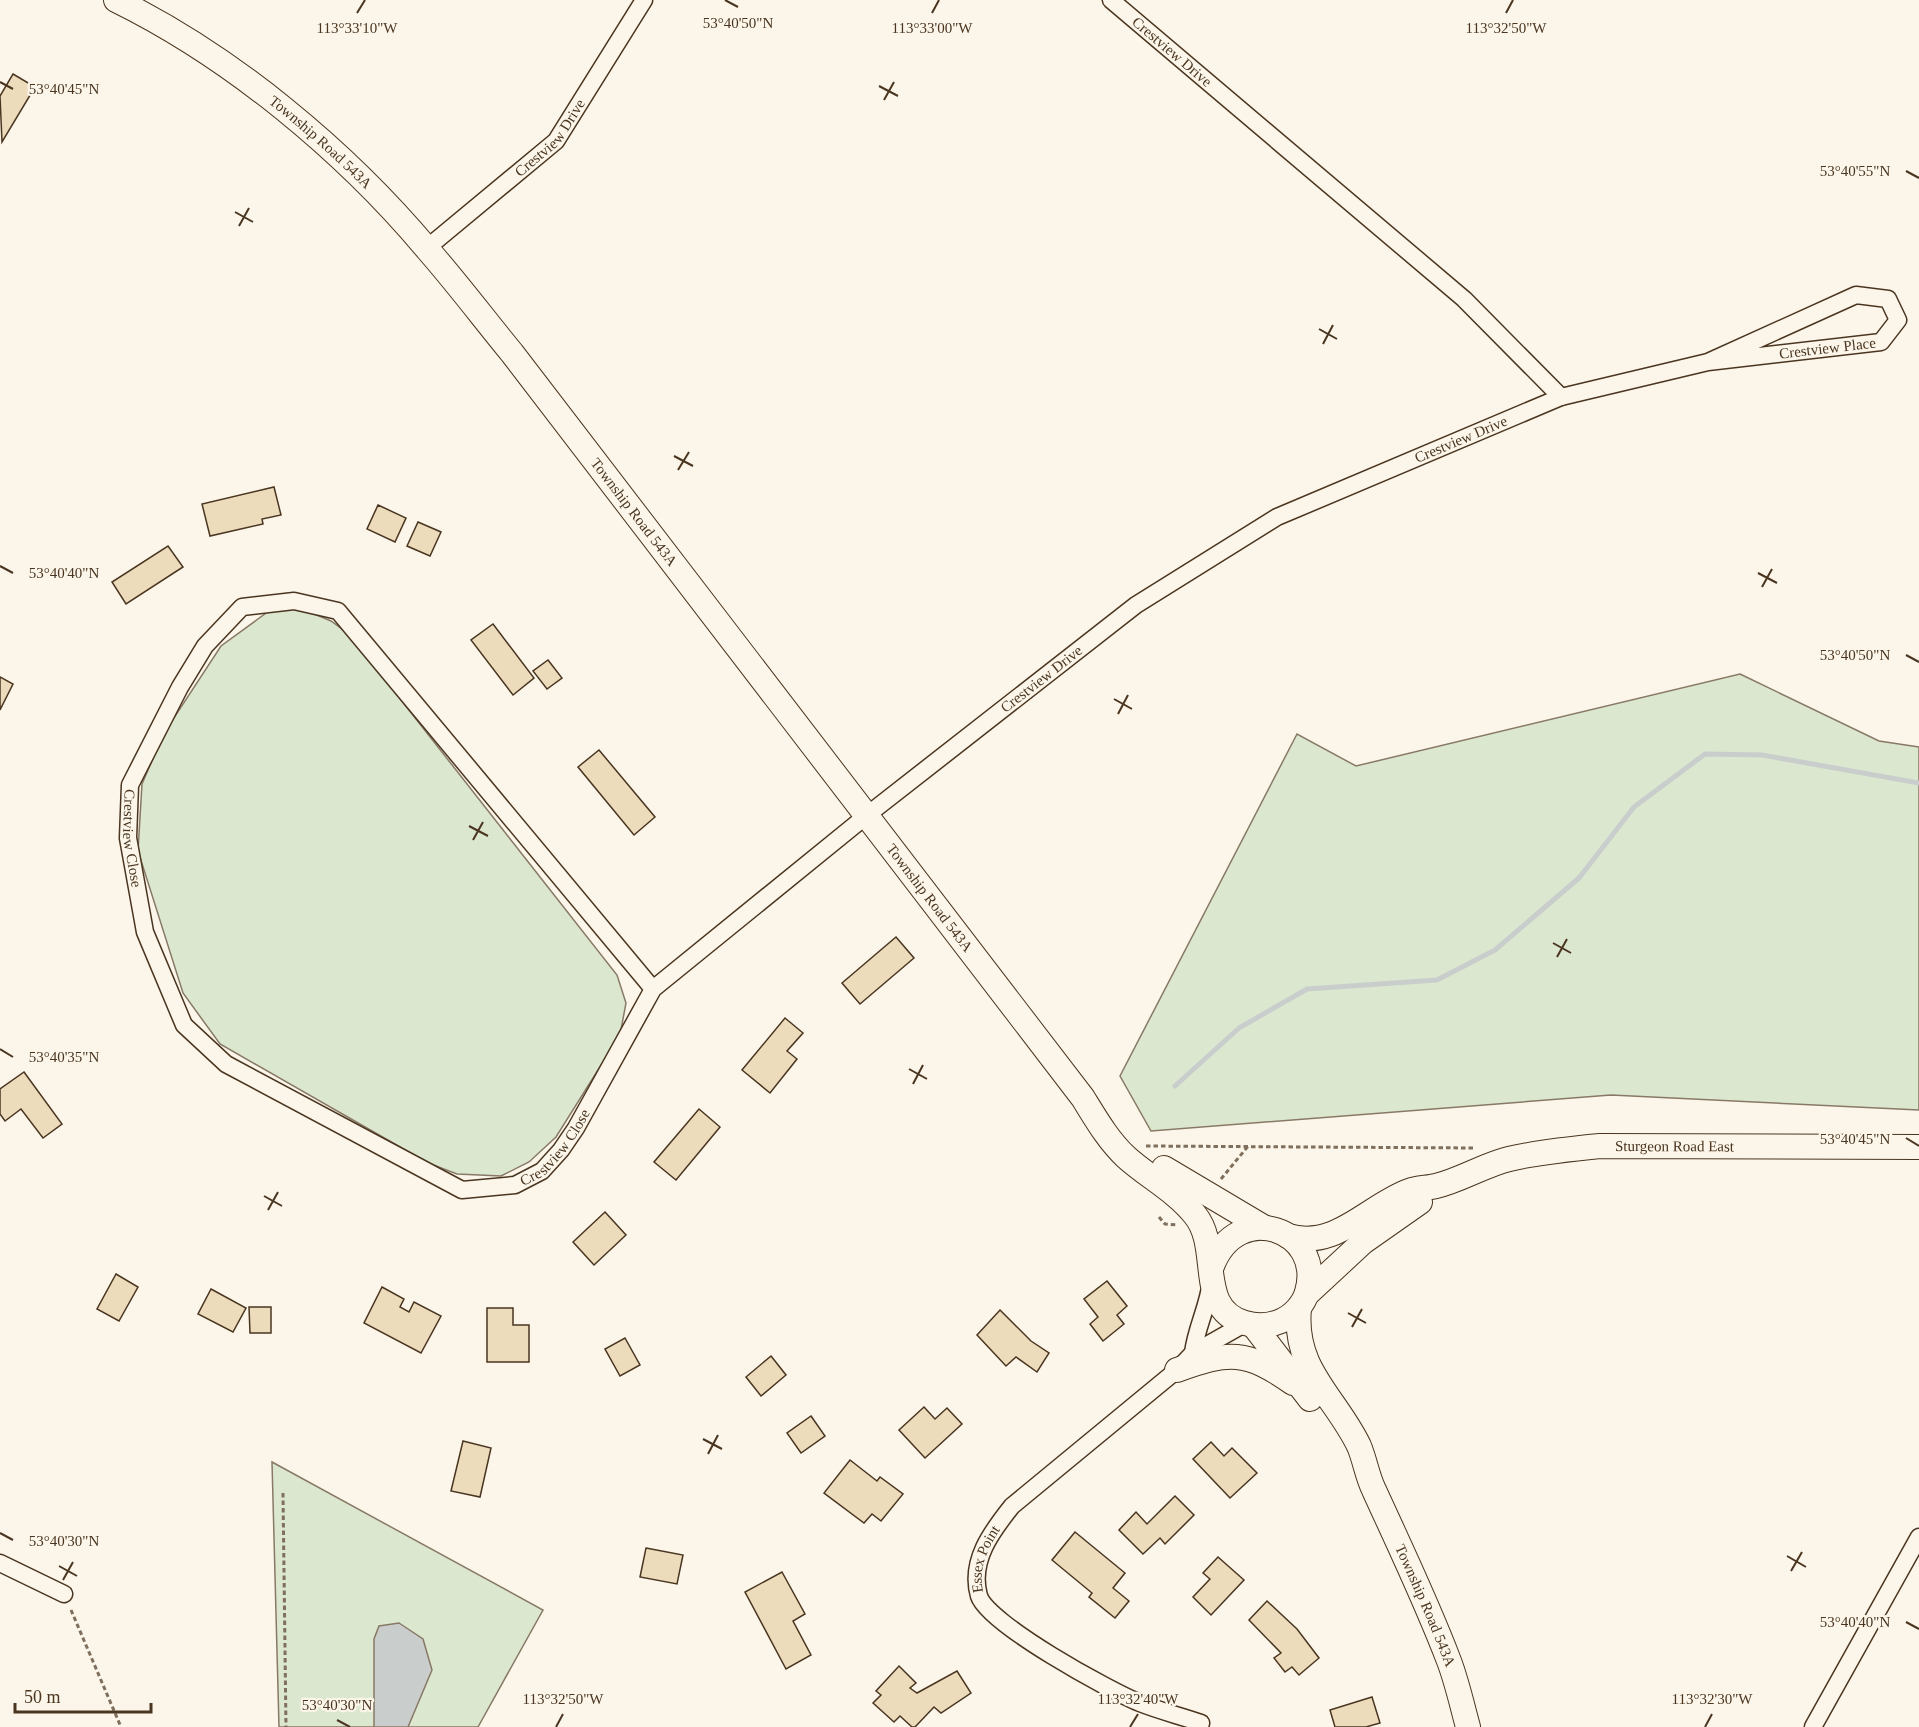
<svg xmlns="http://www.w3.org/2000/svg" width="1919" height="1727" viewBox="0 0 1919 1727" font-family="'Times New Roman',serif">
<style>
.green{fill:#dce7d0;stroke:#887966;stroke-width:1.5}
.water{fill:#c9cecd;stroke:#887966;stroke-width:1.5}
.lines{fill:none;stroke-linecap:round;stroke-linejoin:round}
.stream{stroke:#c9cecd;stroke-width:5}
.building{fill:#ecdcbc;stroke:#4a3520;stroke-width:1.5}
.street-casing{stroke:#4a3520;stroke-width:19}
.secondary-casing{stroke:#4a3520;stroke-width:26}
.path{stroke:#7f6f5c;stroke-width:3;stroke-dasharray:4.5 3;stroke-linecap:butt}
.street{stroke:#fbf6e9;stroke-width:16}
.secondary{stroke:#fbf6e9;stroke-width:24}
.ticks{fill:none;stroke:#4a3520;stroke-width:2}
.labels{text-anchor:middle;stroke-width:4.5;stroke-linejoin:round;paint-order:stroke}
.street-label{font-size:15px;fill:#4a3520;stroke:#fbf6e9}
.ticks-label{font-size:15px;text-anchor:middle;fill:#4a3520;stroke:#fbf6e9;stroke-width:4.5;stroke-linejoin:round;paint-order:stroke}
</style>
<rect width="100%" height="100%" fill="#fbf6e9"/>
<g class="green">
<polygon points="300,608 331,621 350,635 617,975 626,1003 620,1035 556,1137 529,1162 501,1176 457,1174 428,1163 220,1044 183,993 138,851 142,784 164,733 221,646 269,611"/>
<polygon points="1740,674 1879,741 1919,747 1919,1110 1611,1095 1151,1131 1120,1076 1297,734 1356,766"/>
<polygon points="272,1462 543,1610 478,1727 279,1727"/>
</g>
<polygon class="water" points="399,1623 423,1639 432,1670 408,1727 374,1727 374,1639 379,1626"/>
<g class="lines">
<polyline class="stream" points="1175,1086 1239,1028 1307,989 1437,980 1495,950 1579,878 1634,807 1705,754 1762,755 1919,783"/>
</g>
<g class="building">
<polygon points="13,74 35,87 2,142 0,96"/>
<polygon points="274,487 281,515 262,519 263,524 210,536 202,504"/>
<polygon points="378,505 406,518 395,542 367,529"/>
<polygon points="418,522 441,532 430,556 407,546"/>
<polygon points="168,546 183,567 126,604 112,582"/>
<polygon points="493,624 534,678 513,695 471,640"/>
<polygon points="548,660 562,678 547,689 533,671"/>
<polygon points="0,677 13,684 0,710"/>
<polygon points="599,750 655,817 634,835 578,767"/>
<polygon points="896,937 914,958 860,1004 842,983"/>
<polygon points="785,1018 803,1033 787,1051 797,1059 770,1093 742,1070"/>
<polygon points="24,1072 62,1124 43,1138 21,1109 5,1121 0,1114 0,1089"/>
<polygon points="699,1109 720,1127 676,1180 654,1162"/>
<polygon points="605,1212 626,1235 594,1265 573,1242"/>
<polygon points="116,1274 138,1287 119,1321 97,1309"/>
<polygon points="1107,1281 1127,1306 1117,1315 1124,1324 1103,1341 1090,1324 1098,1317 1084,1299"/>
<polygon points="382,1287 404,1299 400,1307 409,1312 414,1302 441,1316 421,1353 364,1323"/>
<polygon points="211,1289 246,1308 233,1332 198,1314"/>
<polygon points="249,1307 271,1307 271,1333 250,1333"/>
<polygon points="487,1308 513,1308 513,1325 529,1325 529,1362 487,1362"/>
<polygon points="1000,1310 1031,1341 1049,1353 1037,1372 1016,1357 1006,1366 977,1335"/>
<polygon points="625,1338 640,1365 620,1376 605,1349"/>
<polygon points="771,1356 786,1375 761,1396 746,1377"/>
<polygon points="924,1407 935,1419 947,1408 962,1424 925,1458 899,1430"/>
<polygon points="811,1416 825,1436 801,1453 787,1433"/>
<polygon points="463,1441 491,1448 480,1497 451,1491"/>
<polygon points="1211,1442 1224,1456 1232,1448 1257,1473 1230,1498 1193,1459"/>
<polygon points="850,1460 877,1481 880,1477 903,1494 881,1521 872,1514 864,1523 824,1493"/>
<polygon points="1175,1496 1194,1515 1165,1544 1160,1538 1143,1554 1119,1530 1136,1512 1147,1524"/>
<polygon points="1075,1532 1125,1573 1113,1588 1129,1601 1115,1618 1089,1597 1092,1593 1052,1560"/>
<polygon points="646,1548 683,1555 677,1584 640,1577"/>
<polygon points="1218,1557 1244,1580 1211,1615 1193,1597 1210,1579 1203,1573"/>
<polygon points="782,1572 805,1614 793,1621 811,1655 786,1669 745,1592"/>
<polygon points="1267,1601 1297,1629 1319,1658 1299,1675 1292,1667 1285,1672 1274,1658 1281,1653 1249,1620"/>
<polygon points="899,1666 916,1683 910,1688 917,1693 957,1671 971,1693 941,1713 934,1707 915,1727 912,1727 900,1716 894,1722 873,1703 881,1695 876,1691"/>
<polygon points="1372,1697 1380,1723 1366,1727 1335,1727 1330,1710"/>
</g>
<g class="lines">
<defs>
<g id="street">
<path id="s1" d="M1111,0L1464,299L1561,397"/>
<path id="s2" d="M427,248L556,141L644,0"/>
<path id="s3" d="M653,989L338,611L294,601L242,607L205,646L180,687L130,785L128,838L145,932L184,1025L226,1064L462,1190L515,1185L542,1171L561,1150L576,1128L653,989L866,816L1136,605L1277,517L1561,397L1708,362L1881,342L1898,320L1888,299L1856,295L1708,362"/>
<path d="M1193,1353C1196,1328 1208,1307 1211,1282"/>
<polyline points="0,1563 64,1594"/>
<path id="s4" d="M1201,1723C1181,1716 1160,1711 1140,1703C1110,1691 988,1624 979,1596C969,1561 992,1531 1012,1506L1177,1370L1193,1353L1246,1323"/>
<polyline points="1813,1727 1919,1537"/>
</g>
<g id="secondary">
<path id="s5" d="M116,0C232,57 345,151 428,250C457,283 484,319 512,353L1083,1098C1096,1119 1108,1140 1126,1157C1148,1177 1176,1191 1195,1215C1222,1248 1195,1309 1245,1323C1258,1327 1269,1326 1281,1321C1293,1316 1304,1304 1307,1292C1325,1230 1238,1198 1212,1266"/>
<polyline points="1164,1168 1265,1228"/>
<path id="s6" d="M1288,1236C1336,1250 1368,1206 1409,1191C1417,1188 1427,1188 1436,1186C1461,1180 1484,1165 1509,1159C1539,1152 1569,1149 1600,1146L1919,1147"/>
<polyline points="1307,1294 1363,1242 1420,1202"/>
<path id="s7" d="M1299,1308C1293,1370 1335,1396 1359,1446C1365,1460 1367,1476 1374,1490C1400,1547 1427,1603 1449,1661C1457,1682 1462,1705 1468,1727"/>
<polyline points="1254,1326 1310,1399"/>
<path d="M1177,1370C1229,1351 1246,1350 1293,1383"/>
</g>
</defs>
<use href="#street" class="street-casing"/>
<use href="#secondary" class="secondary-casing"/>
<g class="path">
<polyline points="1146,1146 1475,1148"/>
<polyline points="1221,1179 1249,1145"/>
<polyline points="1159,1217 1165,1224 1177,1225"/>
<polyline points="283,1493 286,1727"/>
<polyline points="71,1610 121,1727"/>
</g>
<use href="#street" class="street"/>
<use href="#secondary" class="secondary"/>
</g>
<path class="ticks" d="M725,0L738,7M357,13L365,0M932,13L939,0M1506,13L1513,0M0,82L13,89M879,86L898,96M884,100L894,82M1906,171L1919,178M235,212L253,222M239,226L249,208M1319,329L1337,339M1323,344L1333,325M674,456L693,466M678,470L689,452M0,566L13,573M1758,573L1777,583M1762,587L1772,569M1906,655L1919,662M1114,699L1132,709M1118,714L1128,695M469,826L488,836M473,840L483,822M1553,943L1571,953M1557,957L1567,939M0,1049L13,1057M909,1069L927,1079M913,1084L923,1065M1906,1138L1919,1146M264,1196L282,1206M268,1210L278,1192M1348,1313L1366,1323M1352,1327L1362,1309M703,1439L722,1449M708,1454L718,1435M0,1533L13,1540M1787,1556L1806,1567M59,1566L77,1576M1791,1571L1802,1552M63,1580L73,1562M1906,1622L1919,1629M337,1720L350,1727M556,1727L563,1714M1130,1727L1138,1714M1705,1727L1712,1714"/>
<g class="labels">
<g class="street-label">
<text dy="5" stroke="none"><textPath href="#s1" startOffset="80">Crestview Drive</textPath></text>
<text dy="5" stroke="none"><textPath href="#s2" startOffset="166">Crestview Drive</textPath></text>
<text dy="5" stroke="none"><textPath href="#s5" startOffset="250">Township Road 543A</textPath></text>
<text dy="5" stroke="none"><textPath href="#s3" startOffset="3036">Crestview Place</textPath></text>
<text dy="5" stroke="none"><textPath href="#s3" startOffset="2656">Crestview Drive</textPath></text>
<text dy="5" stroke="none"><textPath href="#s5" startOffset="736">Township Road 543A</textPath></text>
<text dy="5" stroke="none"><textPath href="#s3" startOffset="2170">Crestview Drive</textPath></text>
<text dy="5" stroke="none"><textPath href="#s3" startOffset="855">Crestview Close</textPath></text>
<text dy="5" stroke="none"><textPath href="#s5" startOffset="1222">Township Road 543A</textPath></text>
<text dy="5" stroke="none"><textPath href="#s3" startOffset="1485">Crestview Close</textPath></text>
<text dy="5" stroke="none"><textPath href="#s6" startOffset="405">Sturgeon Road East</textPath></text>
<text dy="5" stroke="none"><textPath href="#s4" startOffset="298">Essex Point</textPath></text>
<text dy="5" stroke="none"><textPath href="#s7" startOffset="327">Township Road 543A</textPath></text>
</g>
</g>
<g class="ticks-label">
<text x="738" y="28">53°40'50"N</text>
<text x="357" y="33">113°33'10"W</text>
<text x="932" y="33">113°33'00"W</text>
<text x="1506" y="33">113°32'50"W</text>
<text x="64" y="94">53°40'45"N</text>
<text x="1855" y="176">53°40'55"N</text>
<text x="64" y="578">53°40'40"N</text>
<text x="1855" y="660">53°40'50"N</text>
<text x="64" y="1062">53°40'35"N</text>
<text x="1855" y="1144">53°40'45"N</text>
<text x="64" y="1546">53°40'30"N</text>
<text x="1855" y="1627">53°40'40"N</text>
<text x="563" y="1704">113°32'50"W</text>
<text x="1138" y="1704">113°32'40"W</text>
<text x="1712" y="1704">113°32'30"W</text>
<text x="337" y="1710">53°40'30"N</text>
</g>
<path d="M15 1703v9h136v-9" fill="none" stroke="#4a3520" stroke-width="3"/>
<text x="24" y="1703" font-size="18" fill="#4a3520" stroke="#fbf6e9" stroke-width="4.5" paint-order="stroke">50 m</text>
</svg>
